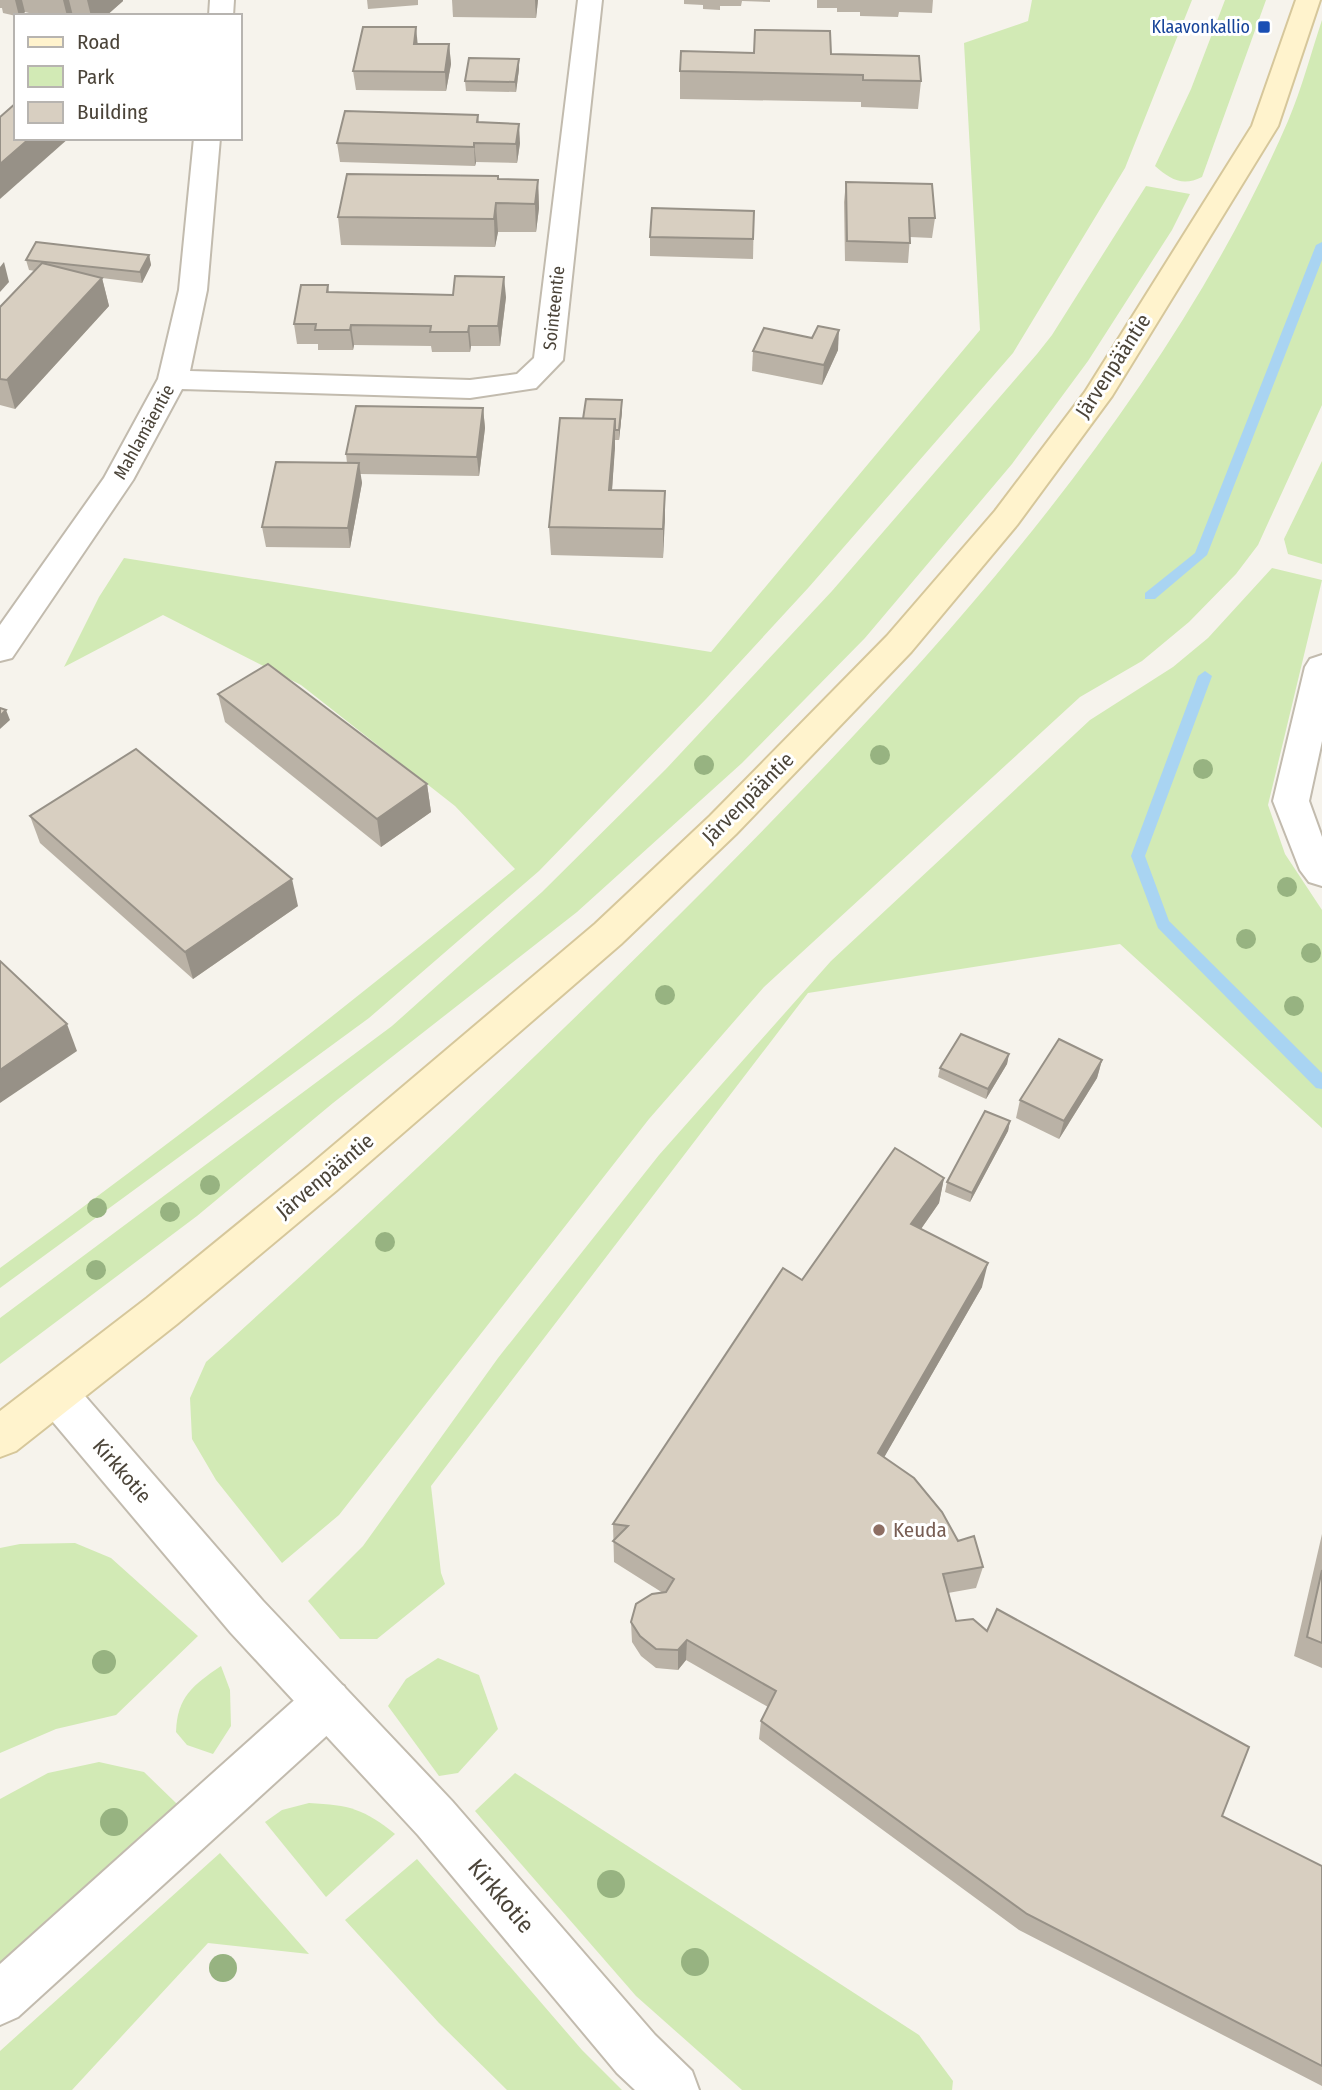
<svg xmlns="http://www.w3.org/2000/svg" width="1322" height="2090" viewBox="0 0 1322 2090" font-family="'Fira Sans Condensed',sans-serif">
<style>
.green{fill:#d2eab5}
.lines{fill:none;stroke-linecap:round;stroke-linejoin:round}
.stream{fill:#a9d4f2;fill-rule:evenodd}
.minor-casing{stroke:#c2bbae;stroke-width:4}
.tertiary-casing{stroke:#c2bbae;stroke-width:4}
.secondary-casing{stroke:#d6c79b;stroke-width:4}
.minor{fill:#fff;fill-rule:evenodd}
.tertiary{fill:#fff;fill-rule:evenodd}
.secondary{fill:#fff3cd;fill-rule:evenodd}
.tree{fill:#97b381}
.wall{fill:#bab2a6}
.shaded-wall{fill:#979187}
.building{fill:#d8cfc1;stroke:#979187;stroke-width:2}
.transit-dot{fill:#1a4fb4;stroke:#fff;stroke-width:2.5}
.education-dot{fill:#8d6e63;stroke:#fff;stroke-width:2.5}
.labels{text-anchor:middle;stroke-width:6;stroke-linejoin:round;paint-order:stroke}
.far-transit-label{font-size:18px;fill:#164399;stroke:#fff;text-anchor:end}
.far-street-label{font-size:18px;fill:#4b4439;stroke:#fff}
.street-label{font-size:21px;fill:#4b4439;stroke:#fff}
.education-label{font-size:21px;fill:#785e54;stroke:#fff;text-anchor:start}
.near-street-label{font-size:24px;fill:#4b4439;stroke:#fff}
</style>
<rect width="100%" height="100%" fill="#f6f3ec"/>
<g class="green">
<path d="M1032,0H1192L1125,168L1013,353L809,587L706,699L539,871L369,1018L0,1288V1268C176,1140 347,1007 515,869L455,806L301,685L163,615L64,667L99,597L124,558L711,652L980,330L964,43L1028,21Z"/>
<path d="M1225,0H1266L1202,177C1182,187 1170,179 1155,166L1191,89Z"/>
<path d="M1322,20V405L1258,545L1236,574L1189,622L1142,661L1080,697L764,987L649,1119L339,1515L282,1563L216,1480L192,1439L190,1398L206,1362C379,1206 549,1046 714,880C933,659 1163,409 1288,121C1302,88 1311,53 1322,20Z"/>
<polygon points="1146,186 1190,194 1172,230 1088,361 1012,464 865,638 742,763 577,912 333,1103 197,1216 0,1364 0,1318 392,1026 542,892 666,769 832,591 1037,354 1052,335"/>
<polygon points="1322,461 1322,564 1288,554 1284,539"/>
<polygon points="1272,568 1322,580 1268,805 1285,854 1322,910 1322,1128 1120,944 808,993 431,1486 441,1573 445,1584 377,1639 340,1639 308,1601 363,1546 498,1358 659,1155 831,961 1090,720 1173,667 1208,638"/>
<polygon points="75,1543 111,1558 198,1636 116,1715 56,1729 0,1753 0,1548 20,1544"/>
<polygon points="438,1658 479,1675 498,1729 458,1773 439,1776 388,1706 406,1679"/>
<path d="M221,1666L230,1690L231,1726L213,1754L187,1745L176,1732C177,1697 193,1685 221,1666Z"/>
<polygon points="99,1762 144,1772 177,1804 0,1963 0,1799 48,1773"/>
<polygon points="515,1773 919,2035 953,2081 952,2090 742,2090 636,1996 475,1811"/>
<path d="M309,1803C350,1805 364,1809 395,1834L326,1897L265,1822L282,1810Z"/>
<polygon points="220,1853 309,1954 208,1943 72,2090 0,2090 0,2051"/>
<polygon points="417,1859 582,2050 622,2090 507,2090 439,2023 345,1920"/>
</g>
<g class="lines">
<g class="stream">
<polygon points="1322,242 1322,260 1207,555 1155,599 1145,599 1145,593 1195,553 1316,245"/>
<polygon points="1205,671 1212,676 1145,856 1169,921 1322,1073 1322,1089 1316,1088 1158,928 1131,856 1198,676"/>
</g>
<defs>
<g id="minor">
<polygon points="210,0 234,0 233,16 209,16"/>
<polygon points="578,0 602,0 563,360 536,388 470,398 182,389 133,480 12,658 0,661 0,625 104,478 158,379 179,290 194,138 220,138 207,290 190,371 470,380 517,374 534,358"/>
<polygon points="1322,655 1322,741 1309,801 1322,837 1322,886 1309,882 1300,870 1273,801 1305,667 1310,659"/>
<polygon points="327,1680 344,1686 351,1703 344,1720 18,2017 0,2025 0,1964 310,1686"/>
</g>
<polygon id="tertiary" points="57,1376 72,1381 263,1601 452,1801 655,2035 692,2071 699,2090 635,2090 617,2073 418,1835 231,1633 42,1409 35,1395 42,1381"/>
<polygon id="secondary" points="1296,0 1320,0 1278,126 1112,396 1017,525 911,652 736,834 621,944 337,1190 177,1324 16,1451 0,1457 0,1411 147,1298 309,1166 595,924 710,816 887,636 995,511 1085,392 1252,126"/>
</defs>
<use href="#minor" class="minor-casing"/>
<use href="#tertiary" class="tertiary-casing"/>
<use href="#secondary" class="secondary-casing"/>
<use href="#minor" class="minor"/>
<use href="#tertiary" class="tertiary"/>
<use href="#secondary" class="secondary"/>
</g>
<g class="tree">
<circle cx="880" cy="755" r="10"/>
<circle cx="704" cy="765" r="10"/>
<circle cx="1203" cy="769" r="10"/>
<circle cx="1287" cy="887" r="10"/>
<circle cx="1246" cy="939" r="10"/>
<circle cx="1311" cy="953" r="10"/>
<circle cx="665" cy="995" r="10"/>
<circle cx="1294" cy="1006" r="10"/>
<circle cx="210" cy="1185" r="10"/>
<circle cx="97" cy="1208" r="10"/>
<circle cx="170" cy="1212" r="10"/>
<circle cx="385" cy="1242" r="10"/>
<circle cx="96" cy="1270" r="10"/>
<circle cx="104" cy="1662" r="12"/>
<circle cx="114" cy="1822" r="14"/>
<circle cx="611" cy="1884" r="14"/>
<circle cx="695" cy="1962" r="14"/>
<circle cx="223" cy="1968" r="14"/>
</g>
<g class="wall">
<polygon points="0,0 123,0 123,1 106,16 41,16 25,12 21,16 16,16 3,13 2,8 0,8"/>
<polygon points="367,0 418,0 418,5 368,9"/>
<polygon points="452,0 538,0 536,18 453,17"/>
<polygon points="684,0 770,0 770,2 742,1 741,6 720,6 720,10 703,9 703,5 684,4"/>
<polygon points="817,0 933,0 932,13 899,12 898,17 860,16 860,12 837,12 837,8 817,8"/>
<polygon points="418,44 449,44 451,64 446,91 356,90 353,71"/>
<polygon points="831,54 921,81 918,109 861,107 861,102 680,99 680,71"/>
<polygon points="519,59 519,69 516,92 466,91 465,81"/>
<polygon points="478,115 479,123 520,143 517,163 476,162 475,166 340,162 337,143"/>
<polygon points="498,176 498,179 538,180 539,208 536,232 498,232 495,247 341,245 338,217"/>
<polygon points="846,182 935,218 932,238 910,237 908,263 845,261 844,202"/>
<polygon points="754,211 753,259 650,256 650,237"/>
<polygon points="149,255 151,265 142,283 102,278 109,306 15,409 0,405 0,307 35,271 29,270 26,260"/>
<polygon points="328,285 329,292 506,297 500,346 471,346 470,352 432,352 431,346 354,345 353,350 318,350 318,344 297,344 294,324"/>
<polygon points="838,350 822,385 752,371 753,351"/>
<polygon points="483,408 485,428 479,476 360,474 362,483 350,548 266,547 262,527 347,463 346,454"/>
<polygon points="622,411 619,440 615,440 612,490 665,491 663,558 551,555 549,527 583,419"/>
<polygon points="218,694 427,784 431,812 381,847 225,722"/>
<polygon points="30,816 298,906 193,979 40,843"/>
<polygon points="1009,1054 1007,1064 986,1099 938,1077 940,1068"/>
<polygon points="1102,1060 1097,1078 1059,1139 1016,1118 1020,1100"/>
<polygon points="1010,1121 1008,1131 970,1202 945,1192 947,1182"/>
<polygon points="944,1178 939,1203 921,1229 982,1287 884,1457 983,1567 976,1588 948,1593 956,1621 987,1631 1222,1816 1322,1866 1322,2086 1019,1930 759,1739 761,1721 768,1707 686,1660 678,1670 656,1668 641,1656 632,1642 631,1622 663,1593 614,1562 613,1524 802,1280"/>
<polygon points="1322,1534 1322,1668 1294,1656"/>
</g>
<g class="shaded-wall">
<polygon points="15,0 22,0 25,12 21,16 19,16"/>
<polygon points="63,0 69,0 73,16 67,16"/>
<polygon points="87,0 123,0 123,1 106,16 91,16"/>
<polygon points="535,0 538,0 536,18"/>
<polygon points="416,27 418,47 414,44"/>
<polygon points="449,44 451,64 446,91 445,72"/>
<polygon points="519,59 519,69 516,92 515,82"/>
<polygon points="519,124 520,143 517,163 516,144"/>
<polygon points="30,138 69,138 0,199 0,164"/>
<polygon points="474,143 476,162 475,166 474,147"/>
<polygon points="538,180 539,208 536,232 535,204"/>
<polygon points="496,203 498,232 495,247 494,219"/>
<polygon points="149,255 151,265 142,283 140,272"/>
<polygon points="4,262 9,282 0,292 0,267"/>
<polygon points="504,277 506,297 500,346 498,326"/>
<polygon points="102,278 109,306 15,409 7,380"/>
<polygon points="351,325 354,345 353,350 350,330"/>
<polygon points="469,326 471,346 470,352 468,332"/>
<polygon points="839,330 838,350 822,385 824,365"/>
<polygon points="622,400 622,411 619,440 619,430"/>
<polygon points="483,408 485,428 479,476 477,457"/>
<polygon points="615,419 615,448 610,518 609,490"/>
<polygon points="359,463 362,483 350,548 348,528"/>
<polygon points="665,491 665,519 663,558 663,529"/>
<polygon points="6,710 10,720 0,729 0,716"/>
<polygon points="427,784 431,812 381,847 377,819"/>
<polygon points="292,879 298,906 193,979 185,952"/>
<polygon points="67,1024 77,1051 0,1103 0,1070"/>
<polygon points="1009,1054 1007,1064 986,1099 988,1089"/>
<polygon points="1102,1060 1097,1078 1059,1139 1064,1121"/>
<polygon points="1010,1121 1008,1131 970,1202 972,1193"/>
<polygon points="944,1178 939,1203 907,1249 911,1224"/>
<polygon points="988,1263 982,1287 874,1475 878,1453"/>
<polygon points="687,1640 686,1660 678,1670 678,1650"/>
</g>
<g class="building">
<polygon points="363,27 416,27 414,44 449,44 445,72 353,71"/>
<polygon points="755,30 830,31 831,54 919,56 921,81 863,80 863,75 680,71 681,51 754,53"/>
<polygon points="469,58 519,59 515,82 465,81"/>
<polygon points="16,103 16,138 30,138 0,164 0,117"/>
<polygon points="345,111 478,115 477,122 519,124 516,144 474,143 474,147 337,143"/>
<polygon points="347,174 498,176 498,179 538,180 535,204 496,203 494,219 338,217"/>
<polygon points="846,182 932,184 935,218 909,218 910,243 847,241"/>
<polygon points="652,208 754,211 753,239 650,237"/>
<polygon points="36,242 149,255 140,272 26,260"/>
<polygon points="42,263 102,278 7,380 0,379 0,307"/>
<polygon points="455,276 504,277 498,326 469,326 468,332 430,332 431,326 351,325 350,330 315,330 316,324 294,324 301,285 328,285 327,292 453,295"/>
<polygon points="818,326 839,330 824,365 753,351 764,328 812,338"/>
<polygon points="586,399 622,400 619,430 615,430 615,419 583,419"/>
<polygon points="356,406 483,408 477,457 346,454"/>
<polygon points="560,418 615,419 609,490 665,491 663,529 549,527"/>
<polygon points="276,462 359,463 348,528 262,527"/>
<polygon points="268,664 427,784 377,819 218,694"/>
<polygon points="0,708 6,710 0,716"/>
<polygon points="136,749 292,879 185,952 30,816"/>
<polygon points="0,961 67,1024 0,1070"/>
<polygon points="961,1034 1009,1054 988,1089 940,1068"/>
<polygon points="1059,1039 1102,1060 1064,1121 1020,1100"/>
<polygon points="985,1111 1010,1121 972,1193 947,1182"/>
<polygon points="895,1148 944,1178 911,1224 988,1263 878,1453 914,1478 942,1512 958,1541 974,1536 983,1567 943,1574 956,1621 973,1619 987,1631 997,1609 1249,1747 1222,1816 1322,1866 1322,2066 1027,1914 761,1721 776,1691 687,1640 678,1650 656,1649 640,1636 631,1622 636,1604 652,1594 666,1592 674,1579 613,1541 628,1526 613,1524 783,1268 802,1280"/>
<polygon points="1322,1570 1322,1643 1307,1637"/>
</g>
<rect class="transit-dot" x="1257" y="20" width="14" height="14" rx="3.5"/>
<circle class="education-dot" cx="879" cy="1530" r="7"/>
<g class="labels">
<g class="far-transit-label">
<text x="1250" y="33">Klaavonkallio</text>
</g>
<g class="far-street-label">
<text transform="translate(554 308) rotate(-84)" y="6">Sointeentie</text>
<text transform="translate(144 432) rotate(-61)" y="6">Mahlamäentie</text>
</g>
<g class="street-label">
<text transform="translate(1113 366) rotate(-57)" y="7">Järvenpääntie</text>
<text transform="translate(748 798) rotate(-45)" y="7">Järvenpääntie</text>
<text transform="translate(325 1176) rotate(-40)" y="7">Järvenpääntie</text>
<text transform="translate(122 1471) rotate(49)" y="7">Kirkkotie</text>
</g>
<g class="education-label">
<text x="893" y="1537">Keuda</text>
</g>
<g class="near-street-label">
<text transform="translate(501 1896) rotate(50)" y="8">Kirkkotie</text>
</g>
</g>
<rect x="14" y="14" width="228" height="126" fill="#ffffff" stroke="#b7b4b0" stroke-width="2"/>
<rect x="28" y="37" width="35" height="10" fill="#fff3cd" stroke="#b7b4b0" stroke-width="2"/>
<text x="77" y="49" font-size="21" fill="#4b4439">Road</text>
<rect x="28" y="66" width="35" height="21" fill="#d2eab5" stroke="#b7b4b0" stroke-width="2"/>
<text x="77" y="84" font-size="21" fill="#4b4439">Park</text>
<rect x="28" y="102" width="35" height="21" fill="#d8cfc1" stroke="#b7b4b0" stroke-width="2"/>
<text x="77" y="119" font-size="21" fill="#4b4439">Building</text>
</svg>
